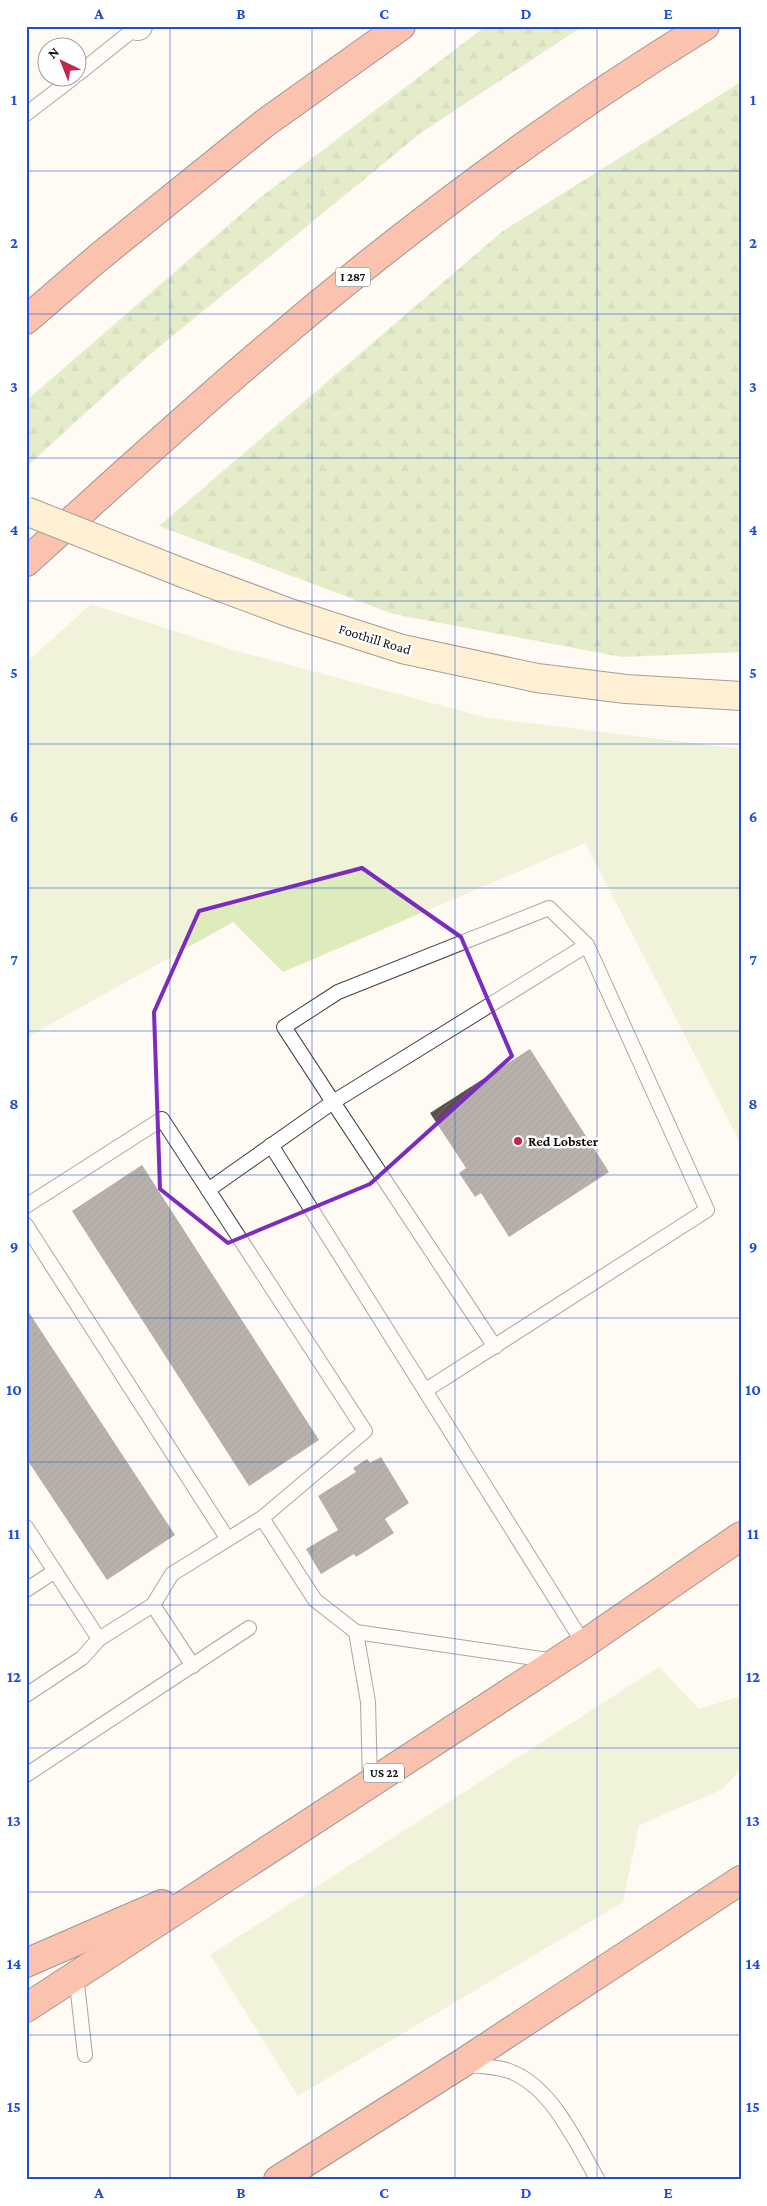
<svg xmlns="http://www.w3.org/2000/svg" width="767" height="2206" viewBox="0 0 767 2206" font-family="'Crimson Pro',serif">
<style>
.grass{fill:#deebbb}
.forest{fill:url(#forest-firs)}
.building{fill:url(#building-hatch)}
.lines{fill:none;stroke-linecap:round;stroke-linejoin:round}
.lane-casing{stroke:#434343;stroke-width:16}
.street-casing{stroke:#434343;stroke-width:30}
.secondary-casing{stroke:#323232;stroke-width:30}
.highway-casing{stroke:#212121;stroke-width:30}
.lane{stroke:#fff;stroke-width:14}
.street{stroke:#fff;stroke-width:28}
.secondary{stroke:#ffe4ae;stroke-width:28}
.highway{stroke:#f67f5a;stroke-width:28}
.secondary-bridge-casing{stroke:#323232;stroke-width:30;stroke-linecap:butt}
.secondary-bridge{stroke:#ffe4ae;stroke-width:28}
.marked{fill:none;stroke:#7b2cbf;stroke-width:4;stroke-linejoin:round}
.grid{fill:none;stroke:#1d4ed8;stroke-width:1;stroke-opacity:0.55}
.poi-dot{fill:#c3254f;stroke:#fff;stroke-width:2}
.labels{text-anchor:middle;stroke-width:5;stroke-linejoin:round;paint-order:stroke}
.shield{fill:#fff;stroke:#585858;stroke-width:1}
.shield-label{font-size:12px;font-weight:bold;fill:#101010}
.street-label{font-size:14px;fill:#101010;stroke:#fff}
.poi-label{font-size:14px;font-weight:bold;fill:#101010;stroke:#fff;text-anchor:start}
.neatline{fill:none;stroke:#1d4ed8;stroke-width:2}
.grid-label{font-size:16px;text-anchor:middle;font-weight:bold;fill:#1d4ed8}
</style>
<defs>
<pattern id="forest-firs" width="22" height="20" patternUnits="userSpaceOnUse" patternTransform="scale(1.25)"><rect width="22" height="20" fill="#c6dc9a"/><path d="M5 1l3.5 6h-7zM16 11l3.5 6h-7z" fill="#a9bc84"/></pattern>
<pattern id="building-hatch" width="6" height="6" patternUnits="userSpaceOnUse" patternTransform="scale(1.25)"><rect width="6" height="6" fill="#594e4c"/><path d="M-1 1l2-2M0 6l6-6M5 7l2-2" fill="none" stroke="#6c6361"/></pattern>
</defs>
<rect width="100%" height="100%" fill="#fffaf3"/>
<g class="grass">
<polygon points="91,604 233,650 488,718 741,749 741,1144 585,843 283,972 233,922 26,1038 26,663"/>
<polygon points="659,1667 699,1709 741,1696 741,1768 723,1789 639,1825 623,1902 298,2096 210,1955"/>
</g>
<g class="forest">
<polygon points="486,26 583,26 422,132 147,357 26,467 26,401 261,197"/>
<polygon points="741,82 741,652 622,657 393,614 159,526 503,231"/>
</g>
<g class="building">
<polygon points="530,1049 609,1172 509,1237 481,1193 475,1197 459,1173 466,1168 430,1113"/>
<polygon points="142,1165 319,1440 249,1486 72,1211"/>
<polygon points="26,1308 175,1535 107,1580 26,1458"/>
<polygon points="381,1457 409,1503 385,1519 394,1533 356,1557 354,1554 321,1574 306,1549 338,1530 318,1496 356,1472 353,1468 367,1459 370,1463"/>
</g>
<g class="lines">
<defs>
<g id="lane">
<polyline points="78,74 138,26"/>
<polyline points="26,114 73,78"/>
<polyline points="271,1145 584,1644"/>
<polyline points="208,1190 333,1102 284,1027 338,992 549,908 587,945 707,1210 426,1390"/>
<polyline points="26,1206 162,1119 365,1431 262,1518 172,1574 153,1605 99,1639 82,1658 26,1695"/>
<polyline points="26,1225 227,1538"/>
<polyline points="495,1347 333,1102 587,945"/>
<polyline points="262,1518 315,1600 356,1632 555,1661"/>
<polyline points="26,1527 99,1639"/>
<polyline points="26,1590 55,1571"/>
<polyline points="153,1605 193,1666"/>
<polyline points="356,1632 368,1702 370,1782"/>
<polyline points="26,1775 249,1628"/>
<polyline points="76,1975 85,2055"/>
<path d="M464,2064C480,2067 500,2066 514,2073C554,2091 576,2143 598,2180"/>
</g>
<polyline id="street" points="137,26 138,26"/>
<polyline id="secondary" points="188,575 290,613 402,649 537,678 626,689 741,696"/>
<g id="highway">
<polyline points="26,320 99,257 265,123 401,26"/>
<path d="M26,562C105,491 183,419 263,351C402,232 550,121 705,26"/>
<polyline points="26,1963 162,1904"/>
<polyline points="26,2008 584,1644 741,1536"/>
<polyline points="278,2180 461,2064 741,1880"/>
</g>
</defs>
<use href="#lane" class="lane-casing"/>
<use href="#street" class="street-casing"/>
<use href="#secondary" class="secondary-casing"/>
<use href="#highway" class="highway-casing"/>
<use href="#lane" class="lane"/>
<use href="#street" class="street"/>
<use href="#secondary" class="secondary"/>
<use href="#highway" class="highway"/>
<defs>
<polyline id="secondary-bridge" points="26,511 188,575"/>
</defs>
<use href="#secondary-bridge" class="secondary-bridge-casing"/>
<use href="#secondary-bridge" class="secondary-bridge"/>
</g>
<path d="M0 0H767V2206H0ZM362,868L461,937L512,1056L370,1184L228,1243L160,1189L154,1012L199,911Z" fill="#fffaf3" fill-opacity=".55" fill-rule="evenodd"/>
<path class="marked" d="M362,868L461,937L512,1056L370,1184L228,1243L160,1189L154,1012L199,911Z"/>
<path class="grid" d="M170,26V2180M312,26V2180M455,26V2180M597,26V2180M26,171H741M26,314H741M26,458H741M26,601H741M26,744H741M26,888H741M26,1031H741M26,1175H741M26,1318H741M26,1462H741M26,1605H741M26,1748H741M26,1892H741M26,2035H741"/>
<circle class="poi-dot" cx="518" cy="1141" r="5"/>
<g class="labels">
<g class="shield">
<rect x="335.5" y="267.5" width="35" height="19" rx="4"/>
<rect x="364" y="1763.5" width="40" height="19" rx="4"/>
</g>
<g class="shield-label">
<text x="353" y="281">I 287</text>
<text x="384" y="1777">US 22</text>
</g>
<g class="street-label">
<text transform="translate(375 639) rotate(17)" y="5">Foothill Road</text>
</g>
<g class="poi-label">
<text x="528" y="1146">Red Lobster</text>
</g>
</g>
<rect width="767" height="2206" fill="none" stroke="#ffffff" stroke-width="55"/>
<g transform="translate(62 62) rotate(317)"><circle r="24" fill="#ffffff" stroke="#9f9f9f"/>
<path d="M0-4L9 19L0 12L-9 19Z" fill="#c3254f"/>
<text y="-8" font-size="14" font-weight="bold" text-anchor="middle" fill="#101010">N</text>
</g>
<rect x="28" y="28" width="712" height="2150" class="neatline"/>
<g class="grid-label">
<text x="99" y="19">A</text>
<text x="241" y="19">B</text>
<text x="384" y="19">C</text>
<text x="526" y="19">D</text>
<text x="668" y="19">E</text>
<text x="14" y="105">1</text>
<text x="753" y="105">1</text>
<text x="14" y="248">2</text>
<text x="753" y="248">2</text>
<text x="14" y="392">3</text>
<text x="753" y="392">3</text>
<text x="14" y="535">4</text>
<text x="753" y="535">4</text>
<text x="14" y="678">5</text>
<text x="753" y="678">5</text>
<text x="14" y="822">6</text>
<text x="753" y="822">6</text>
<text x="14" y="965">7</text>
<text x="753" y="965">7</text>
<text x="14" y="1109">8</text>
<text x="753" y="1109">8</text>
<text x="14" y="1252">9</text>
<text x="753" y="1252">9</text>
<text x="14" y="1395">10</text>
<text x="753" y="1395">10</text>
<text x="14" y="1539">11</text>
<text x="753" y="1539">11</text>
<text x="14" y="1682">12</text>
<text x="753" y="1682">12</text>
<text x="14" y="1826">13</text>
<text x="753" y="1826">13</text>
<text x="14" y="1969">14</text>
<text x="753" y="1969">14</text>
<text x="14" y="2112">15</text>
<text x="753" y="2112">15</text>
<text x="99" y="2198">A</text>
<text x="241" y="2198">B</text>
<text x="384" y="2198">C</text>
<text x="526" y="2198">D</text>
<text x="668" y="2198">E</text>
</g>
</svg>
